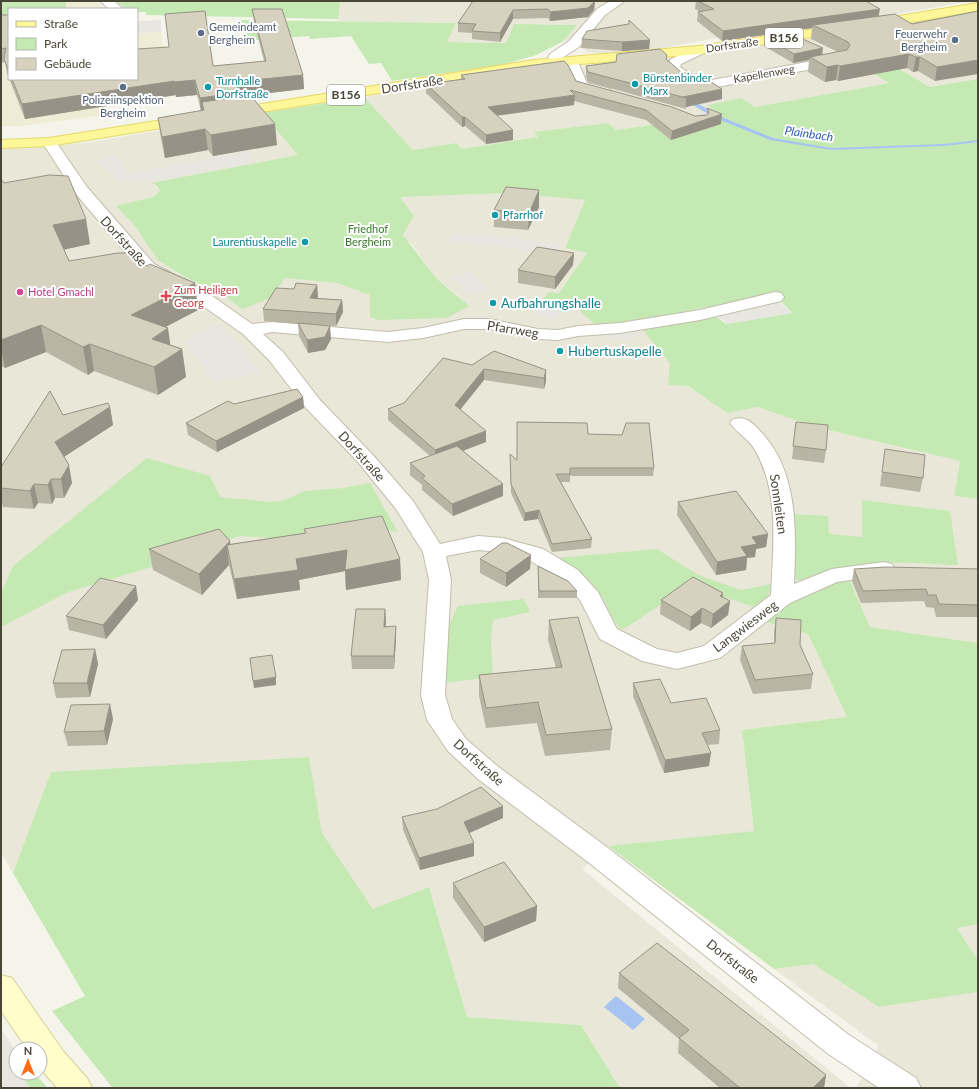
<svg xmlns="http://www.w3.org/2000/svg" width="979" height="1089" viewBox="0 0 979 1089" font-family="Lato,sans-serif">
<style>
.residential{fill:#e9e7d8}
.education{fill:#eeecd4}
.green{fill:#c5e9b3}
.parking{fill:#e7e6e1}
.water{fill:#a7c3f1}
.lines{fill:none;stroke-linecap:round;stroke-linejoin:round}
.stream{fill:#a7c3f1;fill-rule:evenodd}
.street-casing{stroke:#c1beac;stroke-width:2}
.secondary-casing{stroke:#d5d29a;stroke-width:2}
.primary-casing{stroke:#e5d968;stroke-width:2}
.street{fill:#fff;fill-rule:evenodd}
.secondary{fill:#fffdca;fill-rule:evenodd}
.primary{fill:#fef79a;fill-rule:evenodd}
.wall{fill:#b9b5a4}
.shaded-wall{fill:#969386}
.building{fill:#d7d2bf;stroke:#969386}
.service-dot{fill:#5c6f8a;stroke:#fff;stroke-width:1.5}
.culture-dot{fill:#0f9aa8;stroke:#fff;stroke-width:1.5}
.hotel-dot{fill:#d1479c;stroke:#fff;stroke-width:1.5}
.health-dot{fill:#e0444e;stroke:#fff;stroke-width:1.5}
.labels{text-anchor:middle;stroke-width:4;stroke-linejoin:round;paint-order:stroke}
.far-service-label{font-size:11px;fill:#4e5e75;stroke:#fff;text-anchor:start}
.far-street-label{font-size:11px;fill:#494638;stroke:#fff}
.far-culture-label{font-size:11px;fill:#0d838f;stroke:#fff;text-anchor:start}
.far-park-label{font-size:11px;fill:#387c2a;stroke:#fff}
.far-health-label{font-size:11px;fill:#be3a42;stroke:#fff;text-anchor:start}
.far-hotel-label{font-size:11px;fill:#b23c85;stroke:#fff;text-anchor:start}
.shield{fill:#fff;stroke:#807e74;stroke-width:1}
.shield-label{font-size:12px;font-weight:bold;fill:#494638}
.far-water-label{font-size:12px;font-style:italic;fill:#2f61b7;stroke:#fff}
.street-label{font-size:13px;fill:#494638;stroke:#fff}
.culture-label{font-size:13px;fill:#0d838f;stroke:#fff;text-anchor:start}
</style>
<rect width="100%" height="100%" fill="#f5f4ea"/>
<g class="residential">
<polygon points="340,1 425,2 423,1 971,1 897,14 756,35 716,38 648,51 606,54 587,52 582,46 583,41 562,42 577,25 514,24 506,43 447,42 456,23 337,21"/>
<polygon points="975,13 978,14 978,79 930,87 887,62 891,83 755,107 741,98 708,105 723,115 616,130 608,123 535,132 538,137 462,149 456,143 413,150 364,97 481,79 748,48"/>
<polygon points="262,113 299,155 152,183 160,191 153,197 117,207 135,226 159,260 185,277 225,296 242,308 281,283 284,277 337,283 371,295 370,317 459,296 437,279 411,243 404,238 403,236 414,216 400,197 511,193 585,200 565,248 588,253 559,293 549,292 542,301 577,308 595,325 637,321 671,363 668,385 688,386 727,413 758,407 815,427 960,461 954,496 978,499 978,643 870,627 764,621 808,634 847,717 742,730 754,831 608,846 582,869 851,1088 620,1088 581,1025 467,1017 429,887 373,909 322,833 308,757 52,772 13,873 1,853 1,148 85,143"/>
<polygon points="978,924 978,960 957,927"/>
<polygon points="813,964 879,1007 978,992 978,1088 856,1088 879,1046 774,969"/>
</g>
<polygon class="education" points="1,1 96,1 105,9 9,9 9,79 137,79 137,33 161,32 162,44 173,51 177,75 93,87 106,115 20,126 1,126"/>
<g class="green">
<polygon points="1,1 66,1 65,9 9,9 9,17 1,17"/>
<polygon points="116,1 423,1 426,2 340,1 338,19 146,15 146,12 137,12 137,9 126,9"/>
<polygon points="241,20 456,23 447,42 506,43 514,24 577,25 562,42 536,55 505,64 392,81 381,63 369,64 351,36 310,39 309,36 245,41"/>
<polygon points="887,62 930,87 978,79 978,499 954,496 960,461 815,427 758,407 727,413 688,386 668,385 670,363 643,330 717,317 726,324 792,313 774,294 621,324 595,325 577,308 542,301 549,292 559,293 587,253 565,248 585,200 511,193 400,197 414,216 403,235 437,279 469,306 447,318 378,320 370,317 370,295 337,283 285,278 271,298 242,309 225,296 185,277 158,260 135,226 116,206 153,197 160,191 156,185 151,183 298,155 262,113 364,97 413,150 456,143 462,149 538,137 534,132 608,123 616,130 722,115 707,105 741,98 755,107 890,83 861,67"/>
<polygon points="147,458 210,476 220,497 270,502 285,500 304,491 344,488 370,483 398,532 373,528 294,539 238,536 205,551 68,592 1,627 1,593 13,566"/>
<path d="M862,500L950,511L958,565C921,564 882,559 845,568C831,572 796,590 789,573L795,514L828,516L829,534L862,537Z"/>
<path d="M657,549L698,575L741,590L771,584L768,599L758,608L689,586L622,630C612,621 610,610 603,598C592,579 575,569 556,558Z"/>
<polygon points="848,577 870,627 978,643 978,924 957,928 978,960 978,992 879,1007 813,964 774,969 608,846 754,831 742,730 847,717 808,634 763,621 787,602"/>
<polygon points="524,599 530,612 493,620 491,640 493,677 444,683 447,630 458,606"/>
<polygon points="309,757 322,833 373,909 429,887 467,1017 581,1025 620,1088 113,1088 111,1086 52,1011 85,996 13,873 51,772"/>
<polygon points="20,1073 34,1073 48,1088 30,1088"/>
</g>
<g class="parking">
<polygon points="161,20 161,32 137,33 137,21"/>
<polygon points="245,152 254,162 148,182 119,181 96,160 115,156 128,174"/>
<polygon points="455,233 485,235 561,244 556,253 447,241"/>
<polygon points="471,272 489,290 468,294 450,277"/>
<polygon points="777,300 792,313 727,324 718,316 670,324"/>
<polygon points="541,306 563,310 556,320 534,315"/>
<polygon points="215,325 224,328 261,372 214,382 185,340"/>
<polygon points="635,325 643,336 610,340 605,334"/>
<polygon points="1,1029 16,1051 16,1073 20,1073 30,1088 1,1088"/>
</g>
<polygon class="water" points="616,996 645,1019 633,1030 604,1007"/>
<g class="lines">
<polygon class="stream" points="686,99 690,99 719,116 773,138 831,148 944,144 978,140 978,142 944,146 831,150 770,140 715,118 686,101"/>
<defs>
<g id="street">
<polygon points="100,1 114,1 123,9 109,9"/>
<polygon points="610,1 625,1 605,15 579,47 562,58 564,63 562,66 552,66 548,57 550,54 569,41 597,9"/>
<polygon points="699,46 706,50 704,53 681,64 680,67 695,77 712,80 839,56 844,57 846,60 844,63 839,64 712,88 681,81 666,68 671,59"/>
<polygon points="571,58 576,59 578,62 587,83 610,89 612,92 610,95 605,96 576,89 564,62 566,59"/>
<path d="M49,138L54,139L87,187L154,264L205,291L252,324L272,322L388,332L423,328L464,319H489L538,329L558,330L578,326L620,323L700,310L775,292L781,293L784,297L781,301L700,320L620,333L578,336L558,340L538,339L489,329H464L423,338L388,342L272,332L263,334L283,352L320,400L372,454L413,501L440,544L478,536L503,538L543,549L578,570L598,592L617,629L657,649L677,653L704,646L771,595C773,548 780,493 755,450C749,439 737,433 730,423L733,419C745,416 751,421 759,430C799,470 796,531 794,584L832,569L884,562L892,564L895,569L892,574L837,582L790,603L720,658L677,669L642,661L600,639L580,600L562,580L527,559L502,552L478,550L446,556L451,580L445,695L452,719L466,739L496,765L608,848L849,1035L916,1078L921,1088H879L827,1053L588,862L478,779L448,751L427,720L421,695L429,580L423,552L396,509L358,462L306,408L269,360L243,334L193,299L142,272L75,193L42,142L44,139Z"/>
</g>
<polygon id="secondary" points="1,975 12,978 63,1051 87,1078 92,1088 57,1088 40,1068 40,1049 27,1049 1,1011"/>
<g id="primary">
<polygon points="978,3 978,11 875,28 869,24 875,20"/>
<polygon points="841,25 847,29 845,32 699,54 534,68 231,117 226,116 224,113 226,110 231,109 534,60 699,46"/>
<polygon points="188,116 193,117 195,120 193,123 49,146 1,148 1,140 49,138"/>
</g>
</defs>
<use href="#street" class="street-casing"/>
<use href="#secondary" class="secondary-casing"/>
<use href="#primary" class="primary-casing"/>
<use href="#street" class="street"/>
<use href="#secondary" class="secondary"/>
<use href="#primary" class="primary"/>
</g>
<g class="wall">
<polygon points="473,1 595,1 594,10 588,17 550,21 548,18 513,19 500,42 472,39 472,33 458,32 458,23"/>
<polygon points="696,1 866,1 879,16 912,24 978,11 935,81 918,71 913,72 907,68 838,81 836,80 825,82 808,72 809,60 793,63 764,46 765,37 823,55 838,52 811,39 812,28 722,41 697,21 698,12 699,11 695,9"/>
<polygon points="252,9 303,75 304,89 242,96 277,145 213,156 208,150 165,158 161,139 158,118 201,111 197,95 176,97 176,95 25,119 7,73 5,62 1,63 1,15 9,15 9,79 137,79 213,66 264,61 254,22"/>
<polygon points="582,39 650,40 649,49 622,51 581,48"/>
<polygon points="586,66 681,72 722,99 686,107 686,109 588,82 586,77"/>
<polygon points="461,75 576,81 695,116 707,115 707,108 721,124 671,140 646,120 574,101 574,105 497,115 513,140 486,144 465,126 462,127 426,93 426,84 461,79"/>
<polygon points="1,179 4,183 90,244 64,249 69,261 147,266 195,283 198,310 165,327 170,345 182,349 186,377 158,395 94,371 88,375 46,352 5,368 1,366"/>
<polygon points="539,207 528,230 494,227 494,210"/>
<polygon points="574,253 573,265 555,289 518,283 518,270"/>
<polygon points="317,285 318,297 317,298 342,300 343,312 336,326 313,325 331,339 325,350 308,353 299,336 298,324 264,321 263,309 294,289"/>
<polygon points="472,365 546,370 546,381 544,389 484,380 460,410 486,431 486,442 463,451 503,496 453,516 422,490 422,485 410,475 410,463 430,456 388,420 388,409 404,403"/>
<polygon points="303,397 304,408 217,452 188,435 186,423 234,404"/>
<polygon points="110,407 113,425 64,457 72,483 64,498 55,498 52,504 38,503 34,509 3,507 1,500 1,467 63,415"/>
<polygon points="796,422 826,450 824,463 792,459"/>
<polygon points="588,434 654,468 653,476 570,476 570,482 561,482 592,539 591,548 552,552 538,519 524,521 511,493 510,454 517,460"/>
<polygon points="885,449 923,478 920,492 880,486"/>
<polygon points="678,502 768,534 766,547 756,549 755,557 747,558 746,570 716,575 677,515"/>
<polygon points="304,529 400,559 401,580 346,590 345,571 299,580 300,590 237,599 229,565 202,595 153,570 149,549 230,541 230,544 305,533"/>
<polygon points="531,555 530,569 506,587 480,573 480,559"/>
<polygon points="538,566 577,591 577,598 538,598"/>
<polygon points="854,569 978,569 978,617 936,617 934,608 926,607 924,601 861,603 852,581"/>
<polygon points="723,597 730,601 728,615 711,628 701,623 690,631 660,614 661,600"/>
<polygon points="138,600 106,639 69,630 66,616"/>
<polygon points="385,609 386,627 396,639 394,669 352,669 351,656"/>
<polygon points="776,618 800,645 813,674 811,689 753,694 740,660 742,646 774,643 774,632"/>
<polygon points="549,620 612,729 610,750 545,756 537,723 486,728 479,696 479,675 556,668 548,640"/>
<polygon points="95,649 98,664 90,697 56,698 53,683"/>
<polygon points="633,683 720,730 719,744 707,745 709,766 664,773 633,696"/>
<polygon points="113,719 107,745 68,746 64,732"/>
<polygon points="402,817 503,818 469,833 474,856 420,870 403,830"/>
<polygon points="453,883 537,906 536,921 484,942 453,898"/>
<polygon points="619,973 826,1075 824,1088 720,1088 678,1053 679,1039 618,988"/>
</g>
<g class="shaded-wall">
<polygon points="595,1 594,10 588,17 550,21 550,12"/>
<polygon points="880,9 878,19 813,25 812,28 722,41 723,31"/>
<polygon points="513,10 513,19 500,42 500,33"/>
<polygon points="650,40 649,49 622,51 622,42"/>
<polygon points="823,48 822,57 810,57 809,60 793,63 794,54"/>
<polygon points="909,54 907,68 838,81 840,66"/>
<polygon points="916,57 920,57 918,71 913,72"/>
<polygon points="978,60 978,74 935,81 937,67"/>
<polygon points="838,65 836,80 825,82 827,67"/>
<polygon points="303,75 304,89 242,96 243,106 202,102 203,112 201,113 200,98 233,82"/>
<polygon points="195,80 197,95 176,97 174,82"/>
<polygon points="174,81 176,95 25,119 22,104"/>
<polygon points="722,89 722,99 686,107 686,98 683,97"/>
<polygon points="575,95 574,105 488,117 488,107"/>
<polygon points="722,114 721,124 671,140 672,131"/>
<polygon points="462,117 465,117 465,126 462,127"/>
<polygon points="275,124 277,145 213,156 211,135"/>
<polygon points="205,129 208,150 165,158 162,137"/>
<polygon points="513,130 513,140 486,144 486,135"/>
<polygon points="539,190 539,207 528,230 529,213"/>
<polygon points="86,219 90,244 58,251 53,225"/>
<polygon points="574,253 573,265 555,289 555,277"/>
<polygon points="195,283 198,310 135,343 131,315"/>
<polygon points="317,285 318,297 311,310 310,298"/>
<polygon points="342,300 343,312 336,326 336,314"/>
<polygon points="41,325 46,352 5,368 1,348 1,340"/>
<polygon points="330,326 331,339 325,350 308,353 307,340"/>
<polygon points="168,328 172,356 152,339"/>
<polygon points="90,344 94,371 88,375 83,347"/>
<polygon points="182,349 186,377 158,395 154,367"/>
<polygon points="484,369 484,380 455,416 455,405"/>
<polygon points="546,370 546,381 544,389 544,378"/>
<polygon points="303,397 304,408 217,452 216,441"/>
<polygon points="110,407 113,425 59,460 55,442"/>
<polygon points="486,431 486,442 435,461 435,450"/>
<polygon points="69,465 72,483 64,498 61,479"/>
<polygon points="51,479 55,498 52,504 48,485"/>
<polygon points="34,484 38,503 34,509 30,491"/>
<polygon points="503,484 503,496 453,516 452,504"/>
<polygon points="539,510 538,519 524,521 525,513"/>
<polygon points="768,534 766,547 756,549 755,557 747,558 746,570 716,575 717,562 741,547 752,537"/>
<polygon points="230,541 232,562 227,545 229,565 202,595 199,574"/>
<polygon points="347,550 400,559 401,580 346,590 345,571 299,580 300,590 237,599 234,579 296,559"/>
<polygon points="531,555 530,569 506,587 506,573"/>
<polygon points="136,586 138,600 106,639 103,625"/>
<polygon points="723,593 722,607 730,601 728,615 711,628 713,614 720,596"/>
<polygon points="702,608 701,623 690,631 691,617"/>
<polygon points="385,609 386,621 385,639 384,627"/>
<polygon points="396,626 396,639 394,669 394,656"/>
<polygon points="95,649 98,664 90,697 87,683"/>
<polygon points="276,677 276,685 254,688 253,681"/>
<polygon points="110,704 113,719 107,745 104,731"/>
<polygon points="711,753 709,766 664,773 665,760"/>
<polygon points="503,806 503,818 465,835 464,822"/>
<polygon points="474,843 474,856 420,870 419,858"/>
<polygon points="537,906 536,921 484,942 484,927"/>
<polygon points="826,1075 824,1088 813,1088"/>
</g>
<g class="building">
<polygon points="473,1 595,1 588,8 550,12 548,9 513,10 500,33 472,31 476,24 458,23"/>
<polygon points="698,1 866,1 880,9 723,31 698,12 714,9"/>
<polygon points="252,9 282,9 303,75 233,82 242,92 200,98 195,80 174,82 174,81 22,104 12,79 137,79 137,49 169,47 165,14 205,11 213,66 266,61"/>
<polygon points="978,11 978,60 937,67 920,57 916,57 909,54 840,66 838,65 827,67 810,57 847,50 850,45 848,42 813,25 895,14 912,24"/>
<polygon points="1,15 9,15 9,72 4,59 6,48 1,49"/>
<polygon points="629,20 650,40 622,42 582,39 587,31 629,24"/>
<polygon points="791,34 823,48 794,54 765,37"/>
<polygon points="660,49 667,55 666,59 681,72 703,77 722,89 683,97 686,98 588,72 586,66 616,62 617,54"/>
<polygon points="564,61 568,65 576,81 672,107 695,116 707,115 709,112 707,108 722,114 672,131 646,110 570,90 575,95 488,107 513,130 486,135 465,117 462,117 426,84 465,79 461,75"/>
<polygon points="250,95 275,124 211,135 205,129 162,137 158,118 204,110 202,102"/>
<polygon points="49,175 68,176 86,219 53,225 69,261 118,253 129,253 147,266 150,264 195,283 131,315 168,328 152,339 182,349 154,367 90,344 83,347 41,325 1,340 1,179 4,183"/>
<polygon points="506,187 539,190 529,213 494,210"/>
<polygon points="537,247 574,253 555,277 518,270"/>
<polygon points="296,283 317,285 310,298 342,300 336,314 263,309 276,288 294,289"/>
<polygon points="298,323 330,326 325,337 307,340"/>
<polygon points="494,351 546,370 544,378 484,369 455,405 486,431 435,450 388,409 404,403 443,358 472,365"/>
<polygon points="297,389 303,397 216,441 186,423 228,401 234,404"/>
<polygon points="50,391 63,415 108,403 110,407 55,442 69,465 61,479 51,479 48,485 34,484 30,491 1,488 1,484 2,482 1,482 1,467"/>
<polygon points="517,422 587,423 588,434 622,435 626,423 649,423 654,468 570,468 570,474 556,474 592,539 552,544 539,510 525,513 511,484 510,454 517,460"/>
<polygon points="796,422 828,425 826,450 793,446"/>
<polygon points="457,446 503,484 452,504 422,478 425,476 410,463"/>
<polygon points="885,449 925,455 923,478 882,472"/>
<polygon points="736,491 768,534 752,537 757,544 741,547 747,556 717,562 678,502"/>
<polygon points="382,516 400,559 345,570 347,550 296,559 298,570 234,579 227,545 306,533 304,529"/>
<polygon points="219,529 230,541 199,574 149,549"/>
<polygon points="502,543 507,543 531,555 506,573 480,559"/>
<polygon points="538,566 568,581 577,591 539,591"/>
<polygon points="886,567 978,569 978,605 939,604 936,595 928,595 926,589 863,591 854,569"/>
<polygon points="693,577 723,593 720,596 730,601 713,614 702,608 691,617 661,600"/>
<polygon points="100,578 136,586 103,625 66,616"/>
<polygon points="356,609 385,609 384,627 396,626 394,656 351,656"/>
<polygon points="578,617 612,729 546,735 538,702 486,708 479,675 562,667 549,620"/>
<polygon points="776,618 801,620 800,645 813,674 755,680 742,646 775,643"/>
<polygon points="95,649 87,683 53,683 62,650"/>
<polygon points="272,655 276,677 253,681 250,658"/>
<polygon points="660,679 671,703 706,698 720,730 702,733 711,753 665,760 633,683"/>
<polygon points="110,704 104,731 64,732 71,705"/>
<polygon points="481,787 503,806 464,822 474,843 419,858 402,817 437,809"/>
<polygon points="504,862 537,906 484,927 453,883"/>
<polygon points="657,943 826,1075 813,1088 740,1088 679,1038 689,1030 619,973"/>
</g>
<g class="service-dot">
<circle cx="201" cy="33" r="4"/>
<circle cx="955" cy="40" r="4"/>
<circle cx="123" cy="87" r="4"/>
</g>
<g class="culture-dot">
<circle cx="635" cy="84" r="4"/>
<circle cx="208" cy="87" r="4"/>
<circle cx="495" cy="215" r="4"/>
<circle cx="305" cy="242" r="4"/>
<circle cx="493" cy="303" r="4"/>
<circle cx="560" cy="351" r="4"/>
</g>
<circle class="hotel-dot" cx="20" cy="292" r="4"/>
<path class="health-dot" d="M164 290h4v4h4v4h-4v4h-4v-4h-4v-4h4z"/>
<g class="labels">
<g class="far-service-label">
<text x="209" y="31">Gemeindeamt<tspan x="209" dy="13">Bergheim</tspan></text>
<text x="947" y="38" text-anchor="end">Feuerwehr<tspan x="947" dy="13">Bergheim</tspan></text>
<text x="123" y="104" text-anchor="middle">Polizeiinspektion<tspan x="123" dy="13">Bergheim</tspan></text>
</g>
<g class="far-street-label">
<text transform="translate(732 45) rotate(-8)" y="4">Dorfstraße</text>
<text transform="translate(764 74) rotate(-10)" y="4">Kapellenweg</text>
</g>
<g class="far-culture-label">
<text x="643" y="82">Bürstenbinder<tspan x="643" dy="13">Marx</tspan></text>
<text x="216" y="85">Turnhalle<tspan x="216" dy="13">Dorfstraße</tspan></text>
<text x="503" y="219">Pfarrhof</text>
<text x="297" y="246" text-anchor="end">Laurentiuskapelle</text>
</g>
<g class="far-park-label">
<text x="368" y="233">Friedhof<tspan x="368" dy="13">Bergheim</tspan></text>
</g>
<g class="far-health-label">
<text x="174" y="294">Zum Heiligen<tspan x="174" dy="13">Georg</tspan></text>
</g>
<g class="far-hotel-label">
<text x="28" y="296">Hotel Gmachl</text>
</g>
<g class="shield">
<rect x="765" y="28" width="38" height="20" rx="3"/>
<rect x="327" y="85" width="38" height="20" rx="3"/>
</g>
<g class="shield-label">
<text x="784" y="42">B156</text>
<text x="346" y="99">B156</text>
</g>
<g class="far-water-label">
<text transform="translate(809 134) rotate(8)" y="4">Plainbach</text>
</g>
<g class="street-label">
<text transform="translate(412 84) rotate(-9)" y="5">Dorfstraße</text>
<text transform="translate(124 241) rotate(48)" y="5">Dorfstraße</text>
<text transform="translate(513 329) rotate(9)" y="5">Pfarrweg</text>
<text transform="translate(362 456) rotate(48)" y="5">Dorfstraße</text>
<text transform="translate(779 504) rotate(82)" y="5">Sonnleiten</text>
<text transform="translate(745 626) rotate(-37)" y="5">Langwiesweg</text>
<text transform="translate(479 762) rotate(42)" y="5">Dorfstraße</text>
<text transform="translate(733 961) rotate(38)" y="5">Dorfstraße</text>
</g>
<g class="culture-label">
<text x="501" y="308">Aufbahrungshalle</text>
<text x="568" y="356">Hubertuskapelle</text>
</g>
</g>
<rect width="979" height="1089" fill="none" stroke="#494638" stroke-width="4"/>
<rect x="8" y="8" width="130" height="72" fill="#ffffff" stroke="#b6b5af"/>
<rect x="16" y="21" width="20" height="6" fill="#fef79a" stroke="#b6b5af"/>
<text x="44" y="28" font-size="12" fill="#494638">Straße</text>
<rect x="16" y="38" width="20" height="12" fill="#c5e9b3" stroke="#b6b5af"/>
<text x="44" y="48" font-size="12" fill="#494638">Park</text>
<rect x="16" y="58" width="20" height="12" fill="#d7d2bf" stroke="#b6b5af"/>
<text x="44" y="68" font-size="12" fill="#494638">Gebäude</text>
<g transform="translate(28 1061)"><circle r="19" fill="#ffffff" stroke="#b6b5af"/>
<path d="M0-3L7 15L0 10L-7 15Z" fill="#fb6c1b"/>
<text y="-6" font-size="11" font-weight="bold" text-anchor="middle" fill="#494638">N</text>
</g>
</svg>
